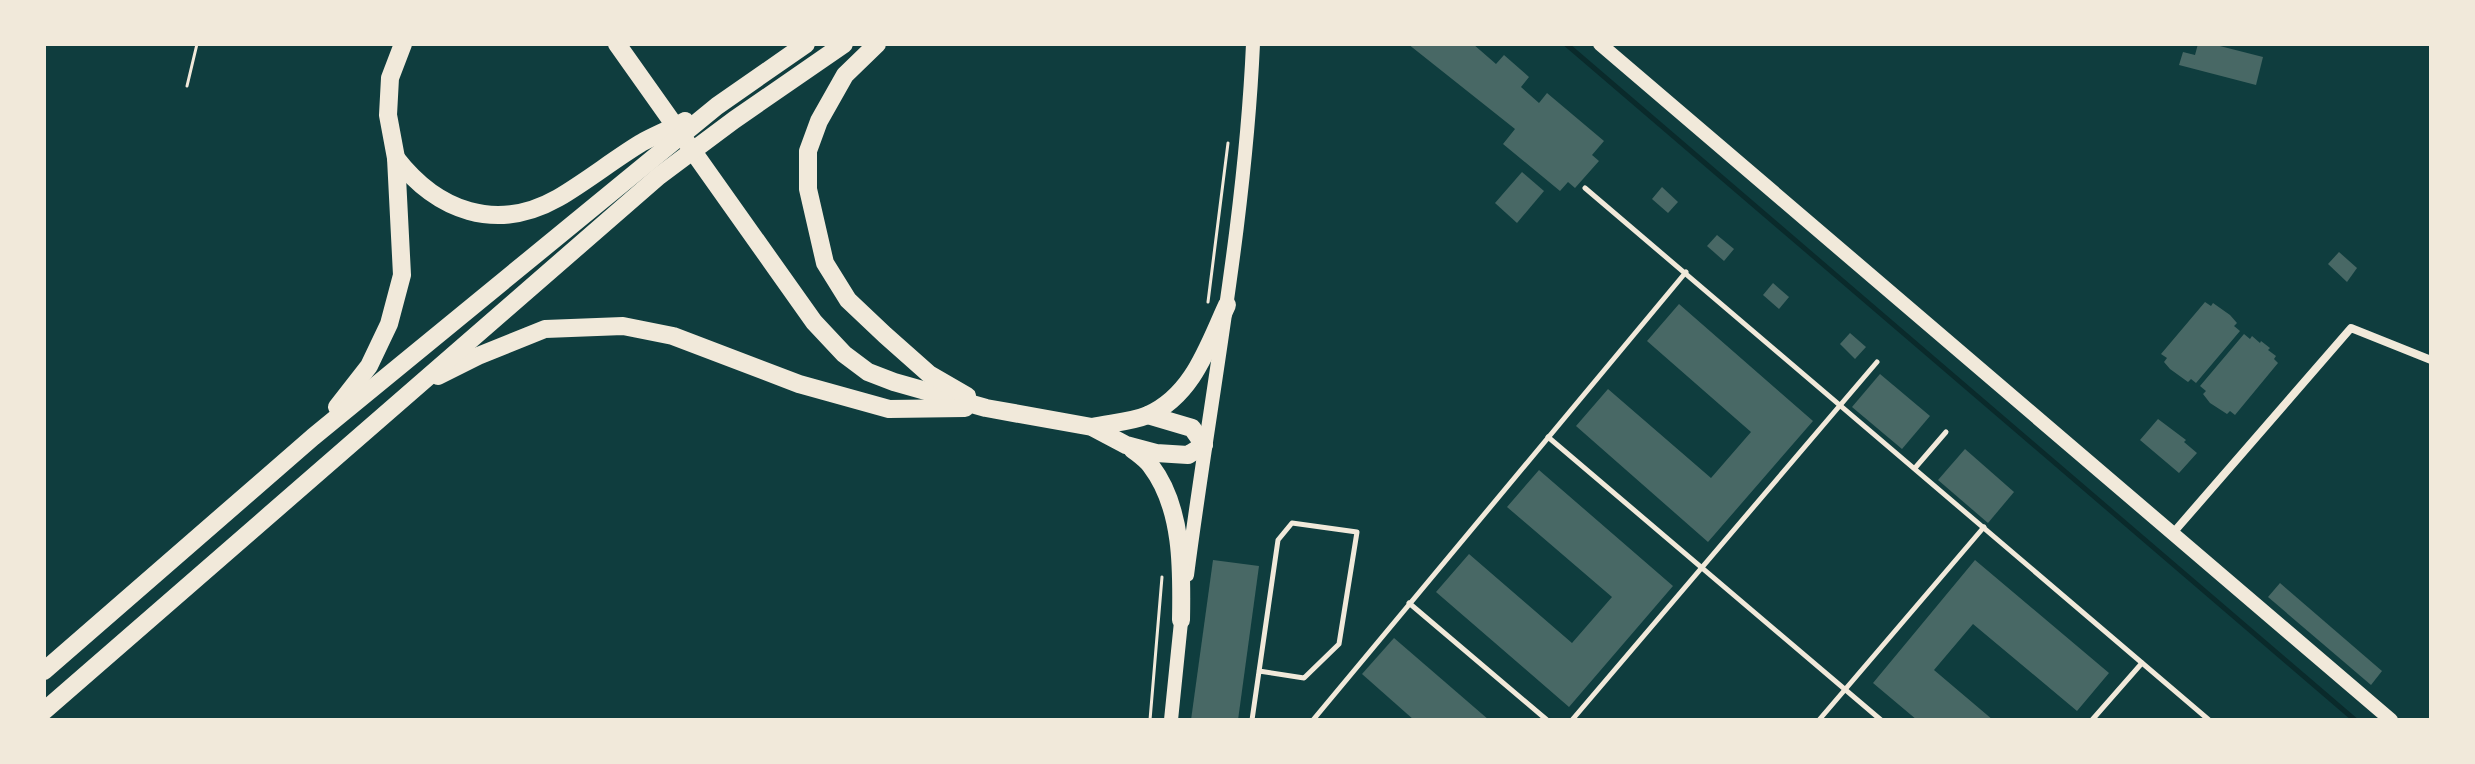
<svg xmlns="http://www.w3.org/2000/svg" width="2475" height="764" viewBox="0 0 2475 764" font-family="'Source Sans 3',sans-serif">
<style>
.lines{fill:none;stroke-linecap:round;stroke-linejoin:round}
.stream{stroke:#0a2a2b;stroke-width:5}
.building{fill:#486865}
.path{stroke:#f1e9da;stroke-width:3}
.service{stroke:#f1e9da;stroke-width:5}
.minor{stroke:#f1e9da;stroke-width:8}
.tertiary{stroke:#f1e9da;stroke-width:14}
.trunk{stroke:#f1e9da;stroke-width:18}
</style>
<rect width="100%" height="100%" fill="#0f3d3e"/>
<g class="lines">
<polyline class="stream" points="1566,44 2355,720"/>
</g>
<g class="building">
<polygon points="1408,44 1473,44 1496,64 1504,55 1529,77 1521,87 1539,103 1547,93 1604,141 1592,155 1599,161 1575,188 1568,182 1560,191 1503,144 1515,129"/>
<polygon points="2198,44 2212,44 2263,57 2256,85 2179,65 2183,52 2195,55"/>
<polygon points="1522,172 1544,191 1517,223 1495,203"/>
<polygon points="1662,187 1678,202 1668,213 1652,199"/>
<polygon points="1717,235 1734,249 1724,261 1707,246"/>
<polygon points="2339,252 2357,268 2347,282 2328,264"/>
<polygon points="1773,283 1789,297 1779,309 1763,295"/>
<polygon points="2205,302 2211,306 2213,303 2230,315 2237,323 2234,326 2240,331 2196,383 2191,379 2188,382 2170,369 2164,362 2167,358 2161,354"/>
<polygon points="1679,304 1813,421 1708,542 1576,426 1608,389 1711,478 1751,432 1647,341"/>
<polygon points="1850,333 1866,347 1855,359 1840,344"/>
<polygon points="2244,334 2250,339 2252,336 2260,343 2261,341 2270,348 2268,350 2276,356 2274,359 2278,363 2235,415 2230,411 2227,414 2210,403 2203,394 2206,391 2200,386"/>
<polygon points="1880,374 1930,416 1902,449 1852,407"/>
<polygon points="2158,419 2186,440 2184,442 2197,453 2179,473 2140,440"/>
<polygon points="1965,449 2014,492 1988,523 1938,480"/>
<polygon points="1539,470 1673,586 1569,707 1436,592 1469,554 1572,643 1612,597 1507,507"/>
<polygon points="1213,560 1259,566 1238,720 1191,720"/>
<polygon points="1975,560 2109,673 2077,711 1973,624 1934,670 1993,720 1917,720 1873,683"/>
<polygon points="2280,583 2382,671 2371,685 2268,597"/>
<polygon points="1394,638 1489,720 1414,720 1362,674"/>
</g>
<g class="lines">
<g class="path">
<polyline points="187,86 197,44"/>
<polyline points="1208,302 1228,143"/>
<polyline points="1150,720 1162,577"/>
</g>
<g class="service">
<polyline points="1585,188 2209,720"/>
<polyline points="1548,437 1881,720"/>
<polyline points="1915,468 1946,432"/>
<polyline points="1409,603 1547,720"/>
<polyline points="1252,720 1278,540 1292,523 1357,532 1339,644 1304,678 1259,671"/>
<polyline points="1313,720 1686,272"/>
<polyline points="1572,720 1877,362"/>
<polyline points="1819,720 1984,527"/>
<polyline points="2092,720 2142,663"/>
</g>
<polyline class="minor" points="2173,533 2351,328 2431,360"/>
<g class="tertiary">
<polyline points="1600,44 2391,720"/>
<path d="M1187,575C1210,398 1245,223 1253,44"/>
<polyline points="1171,720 1182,612"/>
</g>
<g class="trunk">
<polyline points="617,44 814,322 844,354 868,372 894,382 986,408 1092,427 1126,445 1156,453 1188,455 1204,445 1192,428 1148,415"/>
<polyline points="877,44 845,75 819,121 808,151 808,189 825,263 848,300 885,335 929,374 967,396"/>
<path d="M396,158C437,211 496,233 558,198C587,181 613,160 641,143C655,135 671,129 685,121"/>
<polyline points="438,376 478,356 545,329 623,326 673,336 799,384 889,409 965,408"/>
<polyline points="337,407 369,366 389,324 402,275 396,158 388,115 390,78 403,44"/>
<path d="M1092,427C1110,423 1131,422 1148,415C1193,395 1208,346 1227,305"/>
<path d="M1132,449C1138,454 1146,459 1151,466C1183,508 1182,570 1181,620"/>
<polyline points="44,671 313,437 717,106 806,44"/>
<polyline points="44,711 659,176 734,120 844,44"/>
</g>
</g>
<rect width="2475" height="764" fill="none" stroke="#f1e9da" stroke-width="92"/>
</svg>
